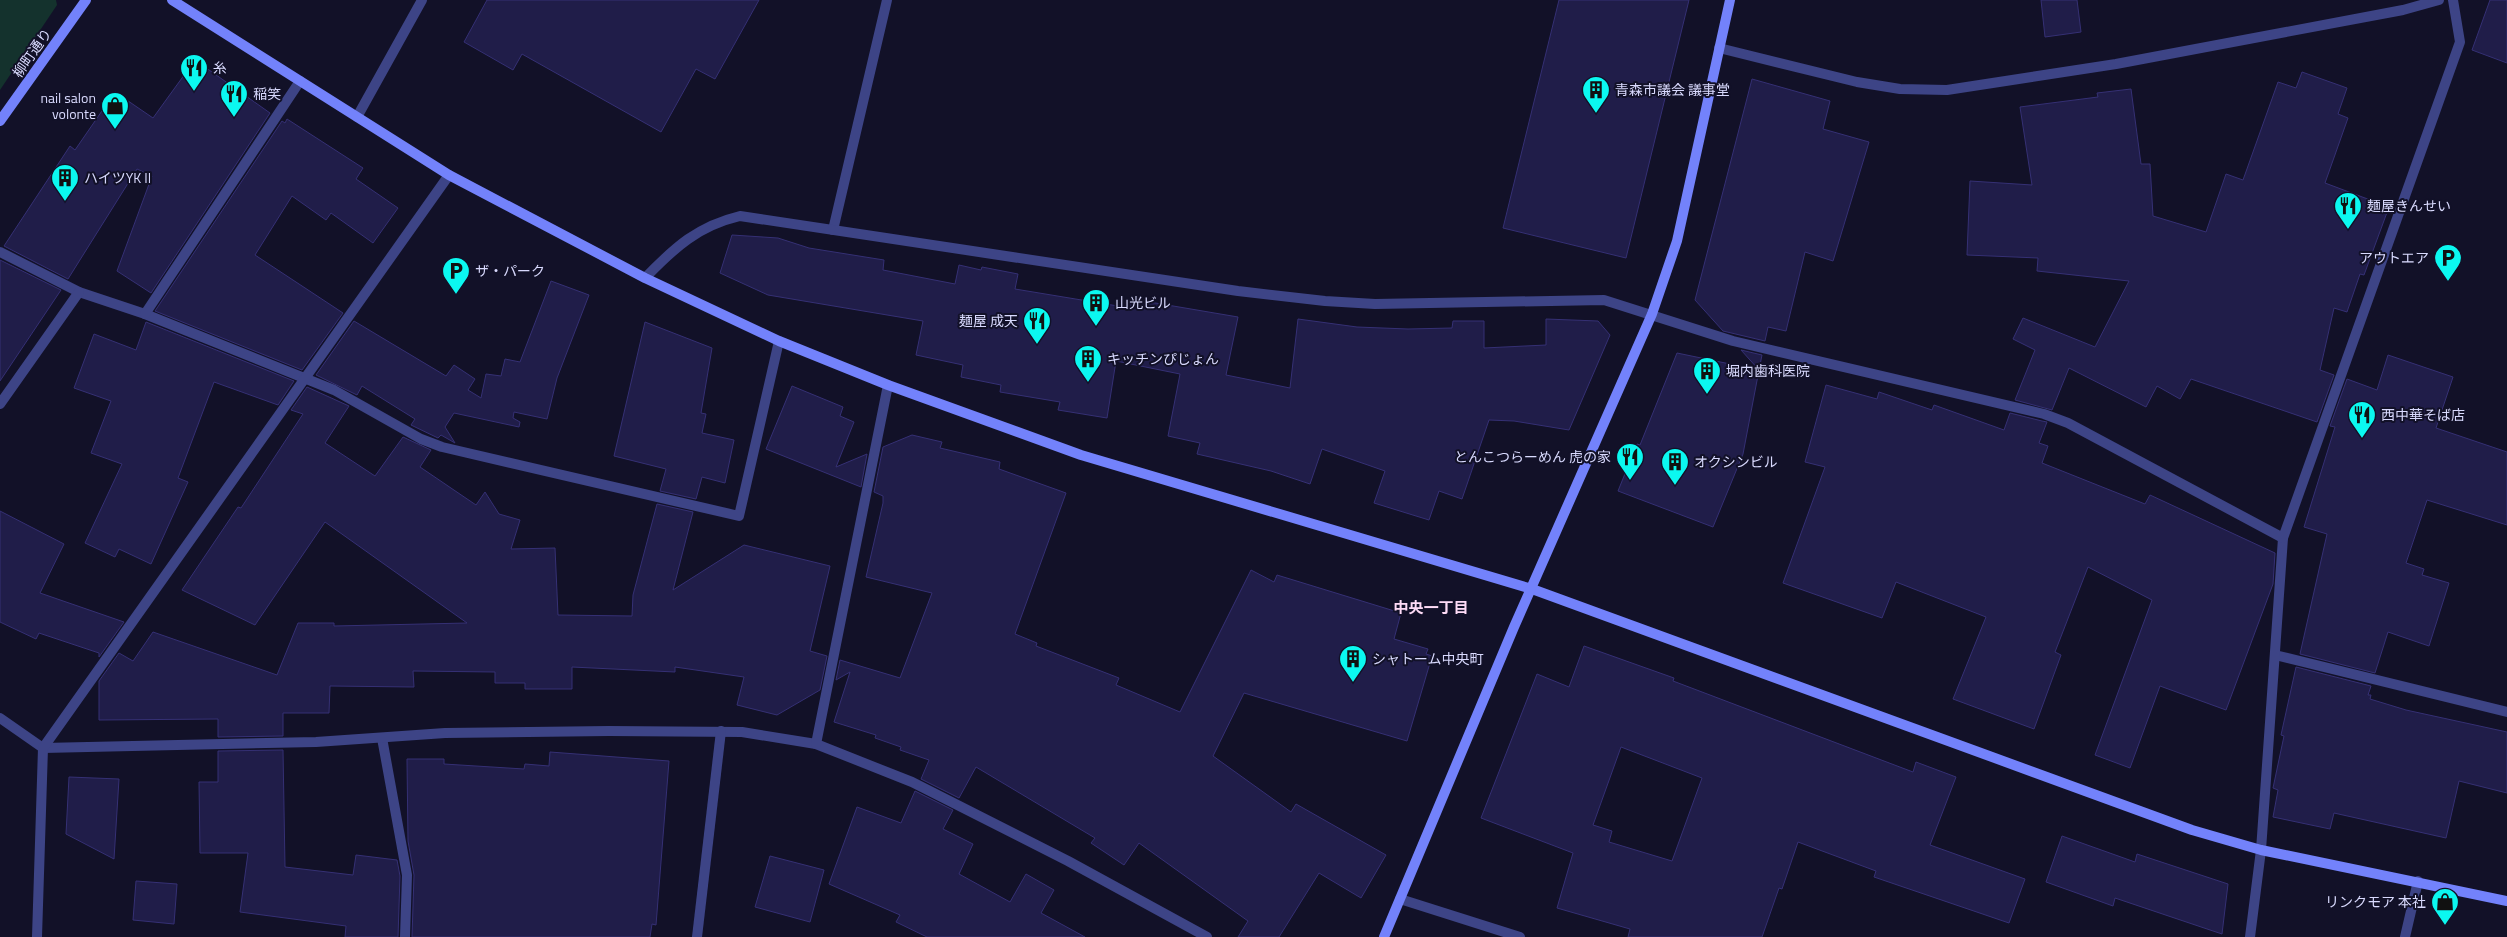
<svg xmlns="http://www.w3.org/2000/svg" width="2507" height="937" viewBox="0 0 2507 937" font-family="'Titillium Web','Noto Sans JP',sans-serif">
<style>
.green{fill:#14322d}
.building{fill:#201d49;stroke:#353074;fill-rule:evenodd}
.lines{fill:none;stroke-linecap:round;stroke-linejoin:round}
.lane{stroke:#3d4486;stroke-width:10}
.street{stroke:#3d4486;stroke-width:10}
.secondary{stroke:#7382fb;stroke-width:10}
.labels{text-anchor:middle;stroke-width:4;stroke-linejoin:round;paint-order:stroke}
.street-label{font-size:14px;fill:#d9dafe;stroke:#121128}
.poi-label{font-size:14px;fill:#d9dafe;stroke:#121128;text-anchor:start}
.neighbourhood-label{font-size:15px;font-weight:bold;fill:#fedbf6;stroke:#121128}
</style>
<rect width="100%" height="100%" fill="#121128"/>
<polygon class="green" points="0,0 56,0 57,5 0,90"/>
<g class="building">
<polygon points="487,0 759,0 715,79 696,69 661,132 522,54 513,70 464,42"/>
<polygon points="1559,0 1689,0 1626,258 1503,228"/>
<polygon points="2041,0 2077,0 2081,32 2045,37"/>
<polygon points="2490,0 2507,0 2507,63 2472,50"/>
<polygon points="195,60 270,113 151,293 117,271 152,176 137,169 68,279 4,246 70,146 75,150 115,92 153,118"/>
<polygon points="2302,72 2347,88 2338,114 2348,118 2325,183 2389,207 2364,275 2360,274 2347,312 2334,308 2320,370 2334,375 2317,422 2191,379 2180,399 2157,386 2146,407 2069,368 2052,410 2015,400 2035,350 2013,339 2023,318 2095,347 2129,281 2037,271 2038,258 1967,255 1970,181 2032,185 2020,107 2098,97 2097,93 2131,89 2141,164 2150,164 2153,216 2206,232 2226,174 2243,180 2278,82 2296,88"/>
<polygon points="1752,79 1830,101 1823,129 1869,142 1833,261 1805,252 1786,331 1768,327 1765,341 1723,331 1695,300"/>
<polygon points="287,119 363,168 356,179 398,208 373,243 331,213 326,220 292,196 255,255 343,313 302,370 155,311 282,121 285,123"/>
<polygon points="732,235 778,238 809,248 884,260 883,270 955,284 959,265 981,270 982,267 1018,274 1015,289 1130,308 1132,299 1238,317 1226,375 1290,388 1298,319 1357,327 1408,329 1452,328 1453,321 1484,321 1484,348 1546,345 1546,319 1598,321 1610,335 1569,430 1514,421 1489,420 1462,499 1439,491 1429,520 1374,503 1385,471 1322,449 1310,484 1271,471 1197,454 1200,443 1168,436 1180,374 1116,361 1107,418 1058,410 1060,402 1000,392 1001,385 961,377 963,365 916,355 923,321 768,295 720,273"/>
<polygon points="0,260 61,290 0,381"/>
<polygon points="551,281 589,295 557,378 547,419 514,412 513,418 520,422 519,427 454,413 445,427 455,443 441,435 438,438 411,425 415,419 362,386 357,395 316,375 354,321 446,376 454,365 475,379 468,390 481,398 486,374 501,376 505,359 520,362"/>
<polygon points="146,322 294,381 278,405 214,382 178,478 188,482 151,564 119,549 115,557 85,543 122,464 91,453 111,401 74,388 94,334 136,350"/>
<polygon points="645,322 712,348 701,413 706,414 702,433 734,440 725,483 702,477 696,499 660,491 666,469 614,456"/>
<polygon points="1741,350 1762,355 1759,370"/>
<polygon points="1677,353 1759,370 1743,454 1713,527 1618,491 1637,444 1640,445"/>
<polygon points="2388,355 2453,377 2436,428 2507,452 2507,525 2427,500 2406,563 2424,569 2422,575 2449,583 2429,646 2388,632 2375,673 2300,654 2327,534 2304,527 2335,427 2330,426 2347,379 2377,390"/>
<polygon points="1826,385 1877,399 1879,392 1932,410 1934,405 2004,430 2010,413 2042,421 2047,422 2039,443 2048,446 2042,463 2145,504 2150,495 2275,553 2273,584 2226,710 2160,686 2130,768 2095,755 2152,600 2088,567 2055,652 2061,655 2034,729 1953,699 1986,617 1896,582 1882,618 1783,583 1825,467 1805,462"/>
<polygon points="792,386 843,407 840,416 854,422 836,467 867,454 861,487 766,449"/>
<polygon points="307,387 349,406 325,443 375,476 403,437 431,450 420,467 476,505 485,492 499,514 520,520 511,549 555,548 558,615 632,616 633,595 657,504 693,512 673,590 744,545 830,566 810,651 827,656 820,690 777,715 737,705 744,677 675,667 675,672 572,667 572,689 525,689 525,683 495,683 495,672 413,671 414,687 330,686 329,713 283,713 283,736 218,737 218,719 99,720 99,681 119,653 133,661 153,632 277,675 298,623 334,623 334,626 467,623 325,522 255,625 182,590 238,507 241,508 303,414 291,410"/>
<polygon points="912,435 942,442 940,448 1000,462 999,469 1066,493 1015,634 1037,643 1036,646 1119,678 1116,685 1180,712 1251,570 1274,582 1277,575 1401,613 1394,639 1428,649 1426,654 1432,656 1407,741 1244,693 1213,756 1291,812 1296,804 1386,855 1361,898 1319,873 1279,937 1238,937 1248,921 1139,843 1124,865 1091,843 1095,838 976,767 959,798 921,779 929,760 900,750 901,747 875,738 876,735 834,722 850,672 836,680 840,660 900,678 932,593 866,577 883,503 883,496 874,492 883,447"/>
<polygon points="0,511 64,544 40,593 124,622 99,657 99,653 39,633 36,639 0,622"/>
<path d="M1584,646L1674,678L1673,681L1913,772L1916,762L1956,777L1930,845L2025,879L2009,923L1874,877L1876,871L1798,842L1782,889L1779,888L1762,937H1628L1630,929L1557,908L1573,853L1481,818L1537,674L1569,687ZM1621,747L1702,778L1672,861L1609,842L1612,831L1593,825Z"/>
<polygon points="2296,667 2371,686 2368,695 2371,695 2370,699 2406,710 2507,732 2507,793 2459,781 2446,838 2334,813 2330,829 2273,817 2278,790 2273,788 2284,736 2281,735"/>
<polygon points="283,750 285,867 353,875 356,855 397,860 400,876 398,937 345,937 346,926 240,912 248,853 200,853 199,782 218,782 218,751"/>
<polygon points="550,752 669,761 656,925 652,924 650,937 412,937 414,875 408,841 407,759 444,759 444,764 524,769 525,764 549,766"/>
<polygon points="69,777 119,779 114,859 66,834"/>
<polygon points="915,791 953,810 943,829 973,844 959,874 1010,902 1026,874 1054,890 1041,913 1085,937 927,937 896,922 900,915 829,884 857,807 901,823"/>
<polygon points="2062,836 2135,862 2137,854 2228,884 2222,934 2115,898 2113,906 2046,882"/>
<polygon points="770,856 824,870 810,922 755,907"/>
<polygon points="136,881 177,884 174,924 133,920"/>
</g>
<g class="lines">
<g class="lane">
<polyline points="0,252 79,292 145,314 334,390 421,439 442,447 739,516 779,341"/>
<polyline points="145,314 300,81"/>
<polyline points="0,404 79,292"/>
<polyline points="2275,655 2507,712"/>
<polyline points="382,738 407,875 405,937"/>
<polyline points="2250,937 2261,850 2283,538"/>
<polyline points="2405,937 2418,881"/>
</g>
<g class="street">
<polyline points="1719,48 1857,82 1900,89 1947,90 2116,64 2403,10 2439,0"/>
<polyline points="357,117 422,0"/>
<polyline points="833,230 887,0"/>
<path d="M645,278C675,247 698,226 740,216L1238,291L1325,301L1375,304L1604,300L1733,341L2044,414L2068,423L2283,538L2460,42L2453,0"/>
<polyline points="0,718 43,748 316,742 445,733 609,731 742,732 816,744 912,782 1068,861 1207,937"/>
<polyline points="816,744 888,385"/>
<polyline points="1400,899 1520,937"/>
<polyline points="37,937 43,748 449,175"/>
<polyline points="697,937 721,731"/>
</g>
<g class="secondary">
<polyline points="172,0 449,175 645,278 779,341 888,385 1081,455 1532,589 2192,830 2261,850 2507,901"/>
<polyline points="0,121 86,0"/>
<polyline points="1384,937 1514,627 1652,314 1677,241 1730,0"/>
</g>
</g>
<defs>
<symbol id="restaurant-pin" viewBox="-11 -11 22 30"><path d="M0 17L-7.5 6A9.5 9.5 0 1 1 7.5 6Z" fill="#0bf8f0" stroke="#121128"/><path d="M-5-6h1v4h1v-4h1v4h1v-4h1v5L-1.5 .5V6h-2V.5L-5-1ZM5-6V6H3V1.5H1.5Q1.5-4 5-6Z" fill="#111"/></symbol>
<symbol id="building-pin" viewBox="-11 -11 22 30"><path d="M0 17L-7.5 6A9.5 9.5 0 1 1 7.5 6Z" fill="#0bf8f0" stroke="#121128"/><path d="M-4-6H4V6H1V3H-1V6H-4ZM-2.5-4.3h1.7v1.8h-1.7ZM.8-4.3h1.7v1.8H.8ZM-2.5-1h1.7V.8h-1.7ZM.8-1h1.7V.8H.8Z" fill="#111"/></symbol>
<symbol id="shop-pin" viewBox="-11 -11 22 30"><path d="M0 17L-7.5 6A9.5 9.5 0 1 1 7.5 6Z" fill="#0bf8f0" stroke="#121128"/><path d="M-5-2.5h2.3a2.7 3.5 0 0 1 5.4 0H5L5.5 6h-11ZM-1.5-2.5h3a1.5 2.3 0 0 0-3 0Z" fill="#111"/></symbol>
<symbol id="parking-pin" viewBox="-11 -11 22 30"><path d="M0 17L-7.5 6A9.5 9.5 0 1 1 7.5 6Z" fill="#0bf8f0" stroke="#121128"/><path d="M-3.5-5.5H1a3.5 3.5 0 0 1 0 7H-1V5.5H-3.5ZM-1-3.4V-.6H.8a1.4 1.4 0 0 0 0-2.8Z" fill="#111"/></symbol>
</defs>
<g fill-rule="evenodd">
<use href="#restaurant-pin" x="178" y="52" width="32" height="43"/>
<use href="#building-pin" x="1580" y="74" width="32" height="43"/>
<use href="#restaurant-pin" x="218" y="78" width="32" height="43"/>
<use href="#shop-pin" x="99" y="90" width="32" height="43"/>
<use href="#building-pin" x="49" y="162" width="32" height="43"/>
<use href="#restaurant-pin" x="2332" y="190" width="32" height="43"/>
<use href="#parking-pin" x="2432" y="242" width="32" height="43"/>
<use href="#parking-pin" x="440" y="255" width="32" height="43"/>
<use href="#building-pin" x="1080" y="287" width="32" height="43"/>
<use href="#restaurant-pin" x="1021" y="305" width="32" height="43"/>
<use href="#building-pin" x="1072" y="343" width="32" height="43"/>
<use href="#building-pin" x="1691" y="355" width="32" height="43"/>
<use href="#restaurant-pin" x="2346" y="399" width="32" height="43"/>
<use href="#restaurant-pin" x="1614" y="441" width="32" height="43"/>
<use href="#building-pin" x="1659" y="446" width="32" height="43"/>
<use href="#building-pin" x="1337" y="643" width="32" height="43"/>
<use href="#shop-pin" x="2429" y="886" width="32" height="43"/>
</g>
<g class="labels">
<g class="street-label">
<text transform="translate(32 53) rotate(-55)" y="5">柳町通り</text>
</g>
<g class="poi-label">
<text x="213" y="73">糸</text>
<text x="1615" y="95">青森市議会 議事堂</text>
<text x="253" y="99">稲笑</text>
<text x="96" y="103" text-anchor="end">nail salon<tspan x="96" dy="16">volonte</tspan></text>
<text x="84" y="183">ハイツYK II</text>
<text x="2367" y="211">麺屋きんせい</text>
<text x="2429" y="263" text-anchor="end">アウトエア</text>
<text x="475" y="276">ザ・パーク</text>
<text x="1115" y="308">山光ビル</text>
<text x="1018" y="326" text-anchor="end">麺屋 成天</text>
<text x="1107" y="364">キッチンぴじょん</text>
<text x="1726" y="376">堀内歯科医院</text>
<text x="2381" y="420">西中華そば店</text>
<text x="1611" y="462" text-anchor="end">とんこつらーめん 虎の家</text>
<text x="1694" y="467">オクシンビル</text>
<text x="1372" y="664">シャトーム中央町</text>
<text x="2426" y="907" text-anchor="end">リンクモア 本社</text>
</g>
<g class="neighbourhood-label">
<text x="1431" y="613">中央一丁目</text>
</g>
</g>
</svg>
